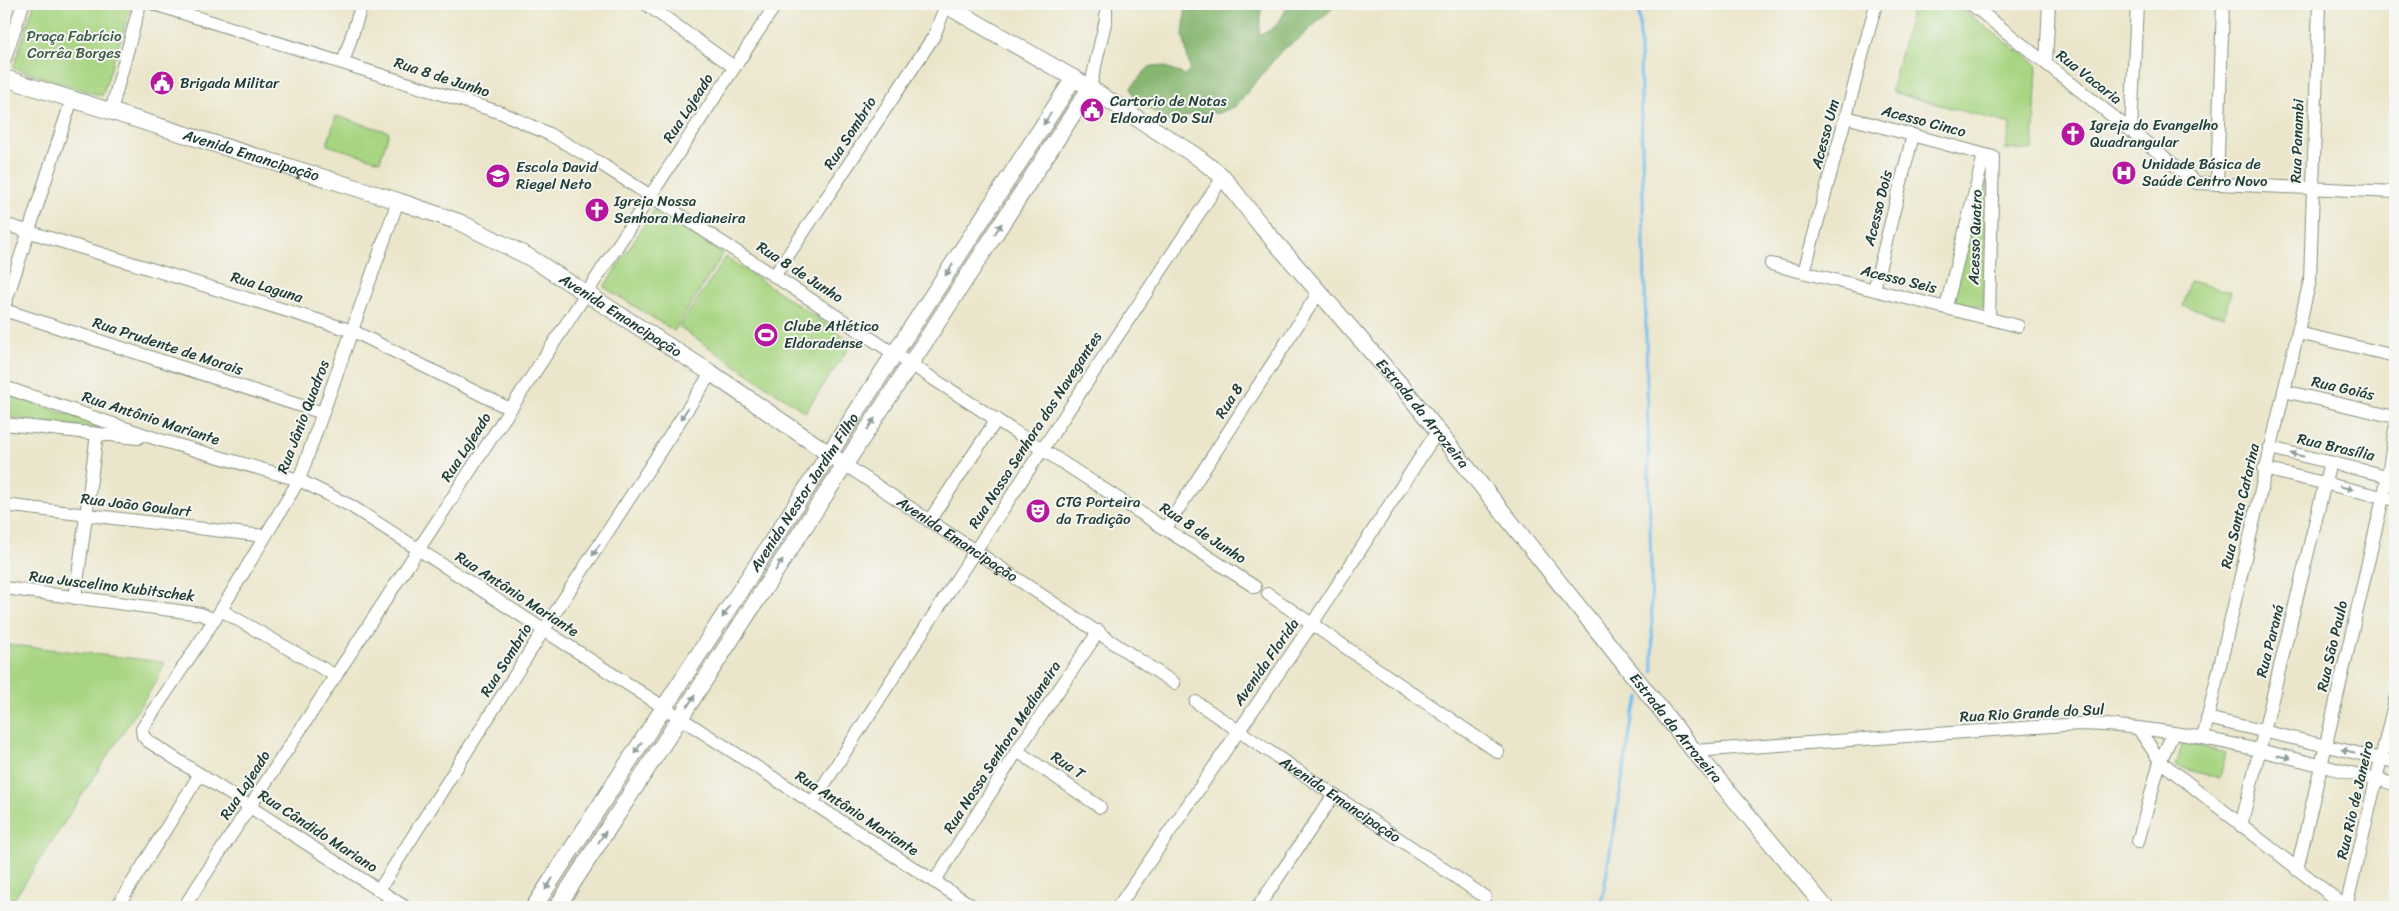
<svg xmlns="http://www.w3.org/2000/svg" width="2399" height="911" viewBox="0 0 2399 911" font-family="Sriracha,sans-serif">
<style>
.green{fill:#a8d582;stroke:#64895b}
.forest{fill:#86b670;stroke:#527a52}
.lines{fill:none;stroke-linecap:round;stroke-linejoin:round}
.stream{stroke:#78bff0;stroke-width:3}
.minor-casing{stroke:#859280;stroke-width:14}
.major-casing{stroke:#859280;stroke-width:18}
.minor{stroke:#fff;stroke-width:12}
.major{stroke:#fff;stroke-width:16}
.oneway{fill:#8f9e9a}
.labels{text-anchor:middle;stroke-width:4;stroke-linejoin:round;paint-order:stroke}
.park-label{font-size:15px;fill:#3a5b44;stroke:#f6f6f2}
.street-label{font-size:15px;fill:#1f3d34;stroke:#f6f6f2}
.poi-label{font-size:15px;fill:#1f3d34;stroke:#f6f6f2;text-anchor:start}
</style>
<rect width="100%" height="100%" fill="#f6f6f2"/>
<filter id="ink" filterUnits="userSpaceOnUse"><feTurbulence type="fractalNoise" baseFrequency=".02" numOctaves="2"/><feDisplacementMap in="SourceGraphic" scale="10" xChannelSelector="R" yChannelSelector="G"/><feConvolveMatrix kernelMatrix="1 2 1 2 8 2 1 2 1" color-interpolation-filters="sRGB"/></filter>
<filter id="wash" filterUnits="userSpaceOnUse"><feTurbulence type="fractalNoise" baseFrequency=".0096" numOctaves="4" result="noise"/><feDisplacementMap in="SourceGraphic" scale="20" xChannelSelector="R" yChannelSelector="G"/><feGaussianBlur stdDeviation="1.12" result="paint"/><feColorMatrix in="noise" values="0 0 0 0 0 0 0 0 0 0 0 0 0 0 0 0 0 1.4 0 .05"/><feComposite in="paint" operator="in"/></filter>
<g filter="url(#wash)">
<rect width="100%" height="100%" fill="#ebe6cb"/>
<g class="green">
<polygon points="34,4 132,4 102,96 13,68"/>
<polygon points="1913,4 1955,4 2037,65 2033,150 2005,149 2011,124 1891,92"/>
<polygon points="336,116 389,132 380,161 327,145"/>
<polygon points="1985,169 1988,170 1983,308 1952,301"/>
<polygon points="654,210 723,254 674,331 604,287"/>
<polygon points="726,257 853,342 805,412 679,327"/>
<polygon points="2190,281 2231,292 2224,317 2183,306"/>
<polygon points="4,393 117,431 4,417"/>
<polygon points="4,644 165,662 157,680 9,907 4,907"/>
<polygon points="2183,742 2226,753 2220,778 2176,767"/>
</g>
<path class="forest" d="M1186,4H1258L1261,9L1259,34C1276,31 1282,19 1288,4H1337L1299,39L1282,50L1236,106L1220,113L1192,114L1172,123L1135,100L1131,87C1137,82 1141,74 1147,69C1157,60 1174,71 1185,75L1190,69L1183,35Z"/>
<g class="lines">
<g class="stream">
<polyline points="1639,4 1653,671"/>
<polyline points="1601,907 1633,714 1640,697"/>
</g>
</g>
</g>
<g filter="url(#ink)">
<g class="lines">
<defs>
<g id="minor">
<polyline points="154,4 502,113 549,134 598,162 1255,587"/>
<polyline points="646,4 734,67"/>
<polyline points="1971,4 2197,183 2395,192"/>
<polyline points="4,61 23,4"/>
<polyline points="343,63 362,4"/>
<polyline points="2046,63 2049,4"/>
<polyline points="1090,88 1106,19 1106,4"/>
<polyline points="111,111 140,4"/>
<polyline points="1846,117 1993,157 1989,318"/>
<polyline points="2131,131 2137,4"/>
<polyline points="2217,184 2223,4"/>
<polyline points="398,201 299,480 221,610 142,729 143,736 148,741 405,907"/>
<polyline points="4,224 353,331 510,409"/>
<polyline points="1771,264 2018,326"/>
<polyline points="1804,272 1876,4"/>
<polyline points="775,275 934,36 946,5"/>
<polyline points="1874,289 1913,135"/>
<polyline points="4,307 72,99"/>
<polyline points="1946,307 1984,155"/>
<polyline points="4,310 323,413"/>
<polyline points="2298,333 2395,356"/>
<polyline points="4,387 160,440 299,480 351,506 974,907"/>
<polyline points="2284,391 2395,417"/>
<polyline points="4,424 138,438"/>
<polyline points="2270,448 2395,478"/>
<path id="s1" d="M844,464L1174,683"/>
<polyline points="2264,469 2395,500"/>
<polyline points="4,505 264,536"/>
<polyline points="929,521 997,419"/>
<polyline points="1166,528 1319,292"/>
<polyline points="4,588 201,614 215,620"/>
<polyline points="1268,594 1498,752"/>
<polyline points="75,598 97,434"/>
<polyline points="221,610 336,676"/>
<path id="s2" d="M1196,702L1485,897"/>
<polyline points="2207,718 2395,762"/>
<polyline points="2138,728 2160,761 2346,907"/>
<polyline points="2203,738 2310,280 2319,4"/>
<polyline points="1017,751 1100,807"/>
<path d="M1694,751L2079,724C2186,726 2292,759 2395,784"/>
<polyline points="812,803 975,551 1223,177"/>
<polyline points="2241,826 2330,462"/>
<polyline points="2138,842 2160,761 2173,734"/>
<polyline points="2297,870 2388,476 2395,429"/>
<polyline points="934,882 1017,751 1099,631"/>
<polyline points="379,890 543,631 711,373"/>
<polyline points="117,907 200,774"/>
<polyline points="184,907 776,4"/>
<polyline points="1118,907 1312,624 1437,432"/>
<polyline points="1258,907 1333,796"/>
<polyline points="2346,907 2395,700"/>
</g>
<g id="major">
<path id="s3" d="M944,4L1082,83L1196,156L1223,177L1262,227L1404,389L1694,751L1825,907"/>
<path id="s4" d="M4,78L398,201L459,222L529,257L711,373L838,460"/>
<path id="s5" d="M534,907L1074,78"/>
<polyline points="557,907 1090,88"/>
</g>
</defs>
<use href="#minor" class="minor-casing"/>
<use href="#major" class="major-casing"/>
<use href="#minor" class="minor"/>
<use href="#major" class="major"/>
</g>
<defs><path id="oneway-solid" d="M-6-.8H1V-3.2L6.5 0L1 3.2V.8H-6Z" transform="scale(1.25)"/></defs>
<g class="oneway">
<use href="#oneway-solid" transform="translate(1047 119) rotate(123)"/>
<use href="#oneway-solid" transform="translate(998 229) rotate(-57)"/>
<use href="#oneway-solid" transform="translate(949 270) rotate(123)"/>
<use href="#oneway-solid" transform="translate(684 414) rotate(123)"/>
<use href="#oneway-solid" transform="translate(871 424) rotate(-57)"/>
<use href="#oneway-solid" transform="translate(2297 455) rotate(-167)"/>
<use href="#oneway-solid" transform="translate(2346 488) rotate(13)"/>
<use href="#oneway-solid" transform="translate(596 550) rotate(123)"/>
<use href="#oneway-solid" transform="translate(779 565) rotate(-57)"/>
<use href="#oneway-solid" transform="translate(726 612) rotate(123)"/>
<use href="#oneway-solid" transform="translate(691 701) rotate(-57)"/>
<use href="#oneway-solid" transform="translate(638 748) rotate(123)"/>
<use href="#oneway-solid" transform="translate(2348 751) rotate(-167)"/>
<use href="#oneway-solid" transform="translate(2284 757) rotate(13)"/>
<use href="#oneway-solid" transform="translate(602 837) rotate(-57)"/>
<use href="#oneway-solid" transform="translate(549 884) rotate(123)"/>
</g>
</g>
<defs>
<symbol id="civic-disc" viewBox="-11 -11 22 22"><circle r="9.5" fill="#b5179e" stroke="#f6f6f2"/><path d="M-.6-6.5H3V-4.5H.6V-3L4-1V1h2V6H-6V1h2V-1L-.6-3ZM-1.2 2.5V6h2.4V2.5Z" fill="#fff"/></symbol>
<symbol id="church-disc" viewBox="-11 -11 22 22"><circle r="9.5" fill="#b5179e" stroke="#f6f6f2"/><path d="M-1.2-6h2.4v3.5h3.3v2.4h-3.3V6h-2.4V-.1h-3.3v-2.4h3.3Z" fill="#fff"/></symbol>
<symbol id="hospital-disc" viewBox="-11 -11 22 22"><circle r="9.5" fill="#b5179e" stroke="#f6f6f2"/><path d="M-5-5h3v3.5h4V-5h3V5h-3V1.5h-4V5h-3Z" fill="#fff"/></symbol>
<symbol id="school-disc" viewBox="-11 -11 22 22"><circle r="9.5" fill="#b5179e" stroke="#f6f6f2"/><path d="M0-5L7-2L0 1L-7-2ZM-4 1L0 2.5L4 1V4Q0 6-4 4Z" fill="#fff"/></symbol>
<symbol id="stadium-disc" viewBox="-11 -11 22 22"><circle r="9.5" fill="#b5179e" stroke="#f6f6f2"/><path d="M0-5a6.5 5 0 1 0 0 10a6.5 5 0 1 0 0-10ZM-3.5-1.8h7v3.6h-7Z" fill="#fff"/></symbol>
<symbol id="theatre-disc" viewBox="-11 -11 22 22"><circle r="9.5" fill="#b5179e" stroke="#f6f6f2"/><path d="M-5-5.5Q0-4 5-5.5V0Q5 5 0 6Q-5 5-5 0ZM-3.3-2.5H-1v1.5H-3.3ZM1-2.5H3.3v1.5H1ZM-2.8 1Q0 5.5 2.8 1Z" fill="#fff"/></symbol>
</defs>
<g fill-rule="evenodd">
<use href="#civic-disc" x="148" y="69" width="28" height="28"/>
<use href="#civic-disc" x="1078" y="96" width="28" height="28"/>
<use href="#church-disc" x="2059" y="120" width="28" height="28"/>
<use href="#hospital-disc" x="2110" y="159" width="28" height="28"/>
<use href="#school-disc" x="484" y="162" width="28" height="28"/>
<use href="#church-disc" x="583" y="196" width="28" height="28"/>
<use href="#stadium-disc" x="752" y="321" width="28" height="28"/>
<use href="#theatre-disc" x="1024" y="497" width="28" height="28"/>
</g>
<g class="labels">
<g class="park-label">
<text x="74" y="41">Praça Fabrício<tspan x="74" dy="17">Corrêa Borges</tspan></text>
</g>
<g class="street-label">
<text transform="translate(442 77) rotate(18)" y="5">Rua 8 de Junho</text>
<text transform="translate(2089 77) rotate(38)" y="5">Rua Vacaria</text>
<text transform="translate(688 108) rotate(-57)" y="5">Rua Lajeado</text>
<text transform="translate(1924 121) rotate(15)" y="5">Acesso Cinco</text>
<text transform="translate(850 133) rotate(-57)" y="5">Rua Sombrio</text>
<text transform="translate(1825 134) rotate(-75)" y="5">Acesso Um</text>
<text transform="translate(2297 141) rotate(-88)" y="5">Rua Panambi</text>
<text dy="5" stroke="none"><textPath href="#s4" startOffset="259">Avenida Emancipação</textPath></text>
<text transform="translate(1878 208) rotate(-76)" y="5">Acesso Dois</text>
<text transform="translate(1975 237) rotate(-88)" y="5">Acesso Quatro</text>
<text transform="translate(800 272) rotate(33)" y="5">Rua 8 de Junho</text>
<text transform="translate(1899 279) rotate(14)" y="5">Acesso Seis</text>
<text transform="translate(267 287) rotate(17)" y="5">Rua Laguna</text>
<text dy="5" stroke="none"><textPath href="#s4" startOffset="664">Avenida Emancipação</textPath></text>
<text transform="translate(168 346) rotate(18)" y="5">Rua Prudente de Morais</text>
<text transform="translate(2343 388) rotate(13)" y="5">Rua Goiás</text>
<text transform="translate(1229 401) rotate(-57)" y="5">Rua 8</text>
<text dy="5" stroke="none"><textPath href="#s3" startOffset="638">Estrada da Arrozeira</textPath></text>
<text transform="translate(303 417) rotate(-69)" y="5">Rua Jânio Quadros</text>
<text transform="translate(151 418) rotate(18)" y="5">Rua Antônio Mariante</text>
<text transform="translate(1035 430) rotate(-57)" y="5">Rua Nossa Senhora dos Navegantes</text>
<text transform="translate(466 447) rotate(-57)" y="5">Rua Lajeado</text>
<text transform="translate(2336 447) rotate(13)" y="5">Rua Brasília</text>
<text dy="5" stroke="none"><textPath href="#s5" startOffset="495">Avenida Nestor Jardim Filho</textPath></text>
<text transform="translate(136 505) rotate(7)" y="5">Rua João Goulart</text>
<text transform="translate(2240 506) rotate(-77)" y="5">Rua Santa Catarina</text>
<text transform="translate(1203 533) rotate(33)" y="5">Rua 8 de Junho</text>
<text dy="5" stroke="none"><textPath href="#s1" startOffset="136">Avenida Emancipação</textPath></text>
<text transform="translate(112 586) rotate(7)" y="5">Rua Juscelino Kubitschek</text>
<text transform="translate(517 594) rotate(33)" y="5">Rua Antônio Mariante</text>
<text transform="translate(2270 641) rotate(-76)" y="5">Rua Paraná</text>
<text transform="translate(2332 646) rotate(-77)" y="5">Rua São Paulo</text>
<text transform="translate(506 660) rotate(-58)" y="5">Rua Sombrio</text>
<text transform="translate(1266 662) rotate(-55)" y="5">Avenida Florida</text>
<text transform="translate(2032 713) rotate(-3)" y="5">Rua Rio Grande do Sul</text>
<text dy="5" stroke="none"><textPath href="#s3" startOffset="1042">Estrada da Arrozeira</textPath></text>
<text transform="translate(1002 747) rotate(-57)" y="5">Rua Nossa Senhora Medianeira</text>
<text transform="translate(1068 765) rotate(34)" y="5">Rua T</text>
<text transform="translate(245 785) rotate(-57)" y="5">Rua Lajeado</text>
<text dy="5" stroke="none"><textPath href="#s2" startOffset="174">Avenida Emancipação</textPath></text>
<text transform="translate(2355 800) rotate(-77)" y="5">Rua Rio de Janeiro</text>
<text transform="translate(857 813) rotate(33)" y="5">Rua Antônio Mariante</text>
<text transform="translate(318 831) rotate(33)" y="5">Rua Cândido Mariano</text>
</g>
<g class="poi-label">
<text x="180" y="88">Brigada Militar</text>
<text x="1110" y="106">Cartorio de Notas<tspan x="1110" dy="17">Eldorado Do Sul</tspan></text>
<text x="2090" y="130">Igreja do Evangelho<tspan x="2090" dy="17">Quadrangular</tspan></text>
<text x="2142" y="169">Unidade Básica de<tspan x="2142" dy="17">Saúde Centro Novo</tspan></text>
<text x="516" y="172">Escola David<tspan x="516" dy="17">Riegel Neto</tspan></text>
<text x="614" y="206">Igreja Nossa<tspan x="614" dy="17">Senhora Medianeira</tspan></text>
<text x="784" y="331">Clube Atlético<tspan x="784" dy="17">Eldoradense</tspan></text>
<text x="1056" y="507">CTG Porteira<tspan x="1056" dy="17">da Tradição</tspan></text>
</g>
</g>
<rect width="2399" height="911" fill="none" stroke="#f6f6f2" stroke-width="20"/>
</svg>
